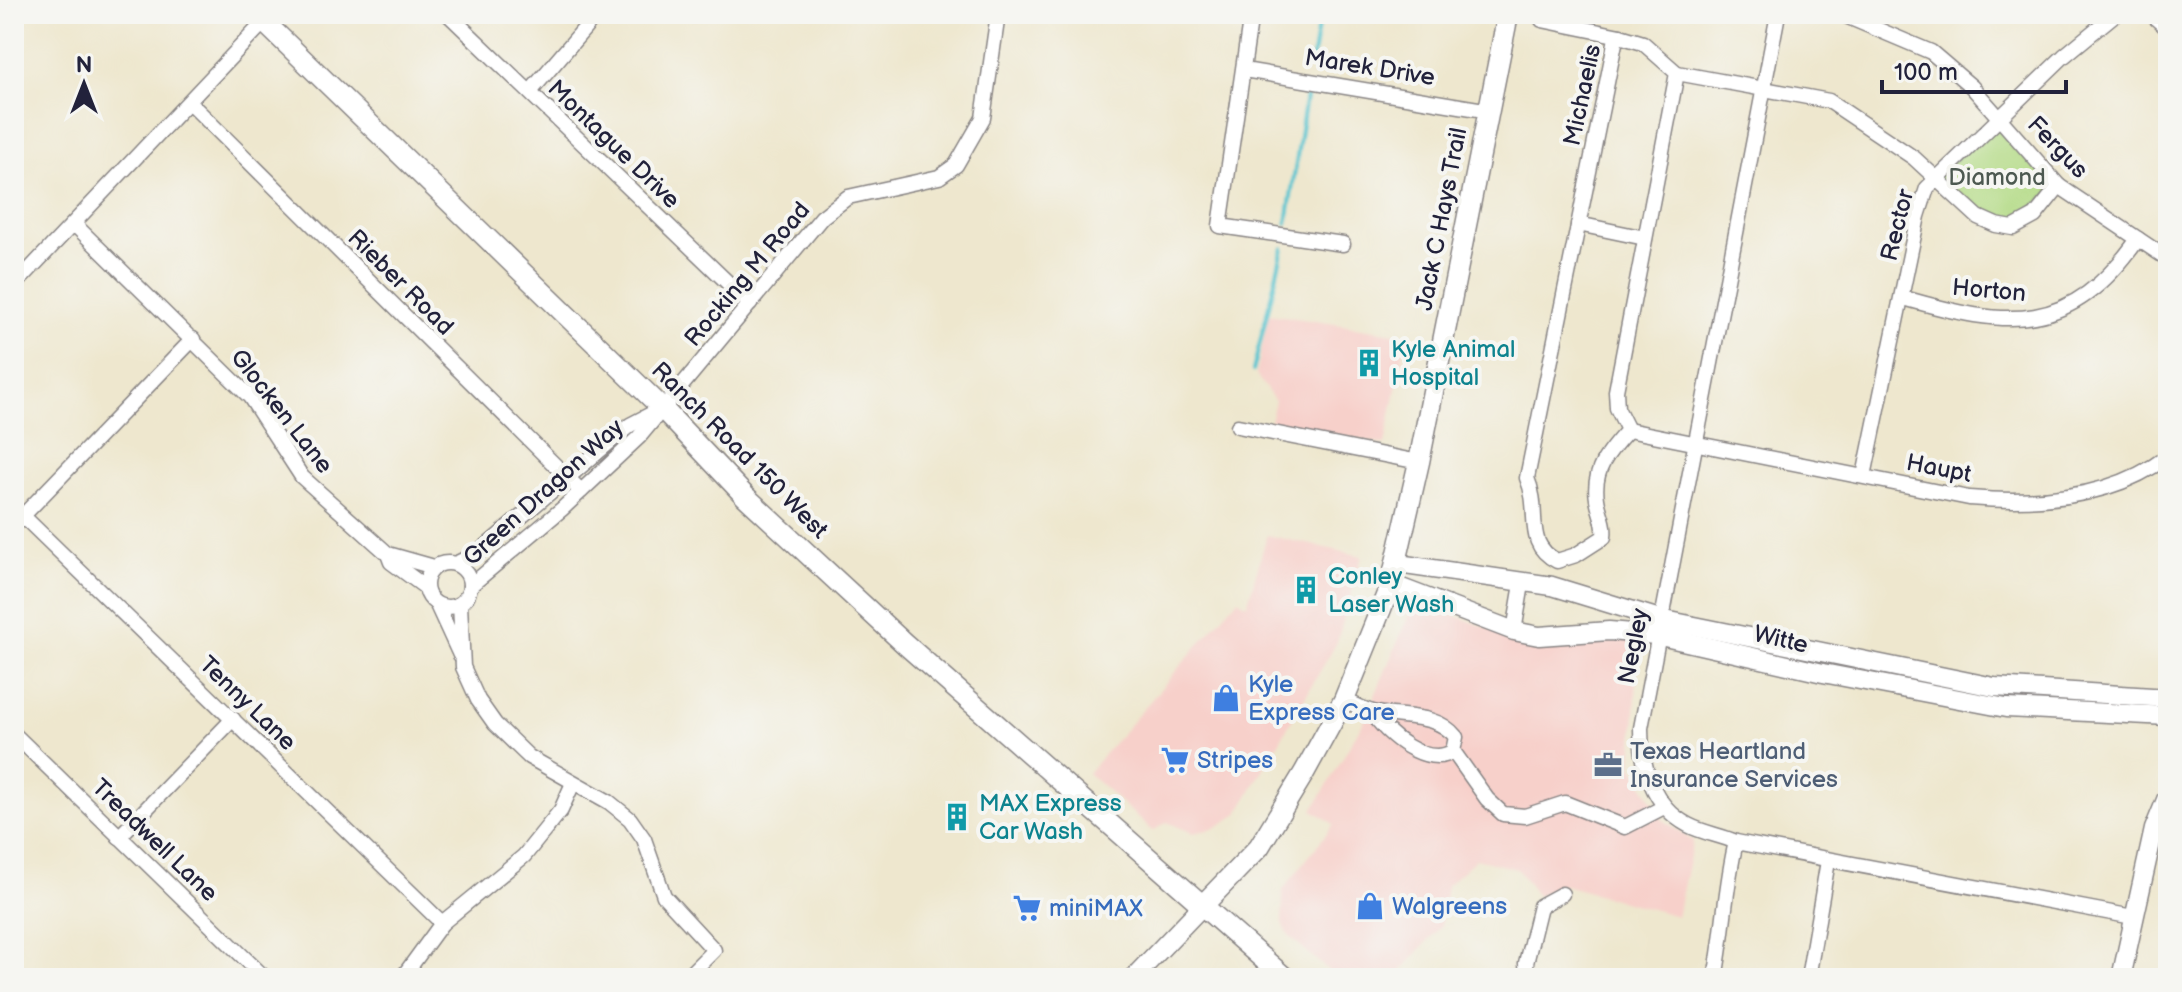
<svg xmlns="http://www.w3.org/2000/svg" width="2182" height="992" viewBox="0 0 2182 992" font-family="'Balsamiq Sans',sans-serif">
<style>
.built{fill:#f7d0ca}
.green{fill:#b2da84;stroke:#6a7e60;stroke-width:2}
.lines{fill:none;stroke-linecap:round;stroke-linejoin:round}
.stream{stroke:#59c5d0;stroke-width:4}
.minor-casing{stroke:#888484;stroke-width:17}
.tertiary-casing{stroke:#888484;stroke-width:21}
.secondary-casing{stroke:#888484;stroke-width:23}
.minor{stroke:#fff;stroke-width:14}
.tertiary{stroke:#fff;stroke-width:18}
.secondary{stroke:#fff;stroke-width:20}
.labels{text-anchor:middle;stroke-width:8;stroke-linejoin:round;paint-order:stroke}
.street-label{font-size:24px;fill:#22223b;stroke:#f6f6f2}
.park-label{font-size:24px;fill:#4d5951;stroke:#f6f6f2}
.culture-label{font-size:24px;fill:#0d838f;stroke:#f6f6f2;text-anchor:start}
.shop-label{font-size:24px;fill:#366cbe;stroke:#f6f6f2;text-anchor:start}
.service-label{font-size:24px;fill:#4e5e75;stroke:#f6f6f2;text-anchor:start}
</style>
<rect width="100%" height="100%" fill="#f6f6f2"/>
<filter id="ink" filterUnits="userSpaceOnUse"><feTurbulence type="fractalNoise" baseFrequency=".0125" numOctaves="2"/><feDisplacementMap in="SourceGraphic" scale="16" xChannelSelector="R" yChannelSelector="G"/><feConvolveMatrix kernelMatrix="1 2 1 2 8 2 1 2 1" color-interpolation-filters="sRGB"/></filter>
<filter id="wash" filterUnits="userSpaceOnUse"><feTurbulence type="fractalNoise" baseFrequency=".006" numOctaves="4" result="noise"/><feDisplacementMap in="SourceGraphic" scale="32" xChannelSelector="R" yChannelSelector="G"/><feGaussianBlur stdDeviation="1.8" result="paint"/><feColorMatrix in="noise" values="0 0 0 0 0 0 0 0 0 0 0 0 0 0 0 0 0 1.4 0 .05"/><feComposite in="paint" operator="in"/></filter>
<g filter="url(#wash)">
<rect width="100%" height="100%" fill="#eee7ce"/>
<g class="built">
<polygon points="1269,314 1407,335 1385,445 1270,421 1275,401 1256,375"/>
<polygon points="1267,535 1362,556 1337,642 1237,815 1213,829 1193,833 1167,822 1153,831 1088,773 1238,599 1247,605"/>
<polygon points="1415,601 1510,636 1614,636 1639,640 1632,765 1662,819 1693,841 1677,916 1564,885 1537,896 1517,869 1476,859 1447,885 1441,926 1395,978 1337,978 1289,936 1282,924 1283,890 1334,824 1313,810 1365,719"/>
</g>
<polygon class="green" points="1999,118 2058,185 2013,226 1996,224 1937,177"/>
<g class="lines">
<g class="stream">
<polyline points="1311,67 1320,14"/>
<polyline points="1287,223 1307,90"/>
<polyline points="1253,371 1283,248"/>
</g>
</g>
</g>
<g filter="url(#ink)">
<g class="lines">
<defs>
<g id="minor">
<polyline points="448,14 750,304"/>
<polyline points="1251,14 1220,226 1343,244"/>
<path d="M1778,14L1641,728C1641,765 1652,806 1688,825C1703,833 1720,835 1736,842L2133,917"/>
<polyline points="1841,14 1931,52 1972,87 2059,186 2168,259"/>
<polyline points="2151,14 2168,29"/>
<polyline points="1542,20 1620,36"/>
<path d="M1620,36L1643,43L1677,73L1616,391L1617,408L1628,430C1610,450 1592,469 1597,499C1599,513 1606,522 1604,537L1576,555L1557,561C1522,543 1542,513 1527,478L1616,38Z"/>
<polyline points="1244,70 1490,111"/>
<polyline points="1677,73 1829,101 1914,158 1978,217 1996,225 2013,228 2035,216 2059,186"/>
<polyline points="530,92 597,14"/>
<polyline points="190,103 581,491"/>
<polyline points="1578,224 1645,238"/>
<polyline points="75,225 250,397 302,477 388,554 434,567"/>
<polyline points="14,286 264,22"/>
<path d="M1904,298C2008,328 2070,336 2138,239"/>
<polyline points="1238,426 1419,462"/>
<path d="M1628,430L1969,498C2037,504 2112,499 2168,456"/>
<polyline points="1864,476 1918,216 1927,188 2064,56 2115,14"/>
<polyline points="23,516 442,923"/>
<polyline points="14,525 193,339"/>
<polyline points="388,554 391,562 425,587"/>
<circle cx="448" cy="585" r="22"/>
<polyline points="455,564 478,553 630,425 655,412"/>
<polyline points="470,586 562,509 639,437 822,217 848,197 939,177 956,165 983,118 998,14"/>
<polyline points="460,604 463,667 478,700 495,724 529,757 609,802 630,819 644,839 664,896 714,950 686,978"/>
<polyline points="437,605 460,655"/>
<polyline points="1514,631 1522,584"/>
<path d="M1344,700C1354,704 1364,710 1373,712C1402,719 1436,712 1456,737L1453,751L1487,799L1503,814L1525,816L1565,803L1625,827L1664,807"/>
<path d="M1372,712C1385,734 1428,769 1453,751"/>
<polyline points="14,734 265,978"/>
<polyline points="119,837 233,719"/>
<polyline points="402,978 442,923 524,856 561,810 573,783"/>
<polyline points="1527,978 1526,963 1540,906 1562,894"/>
<path d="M1715,978C1724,932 1725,887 1736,842"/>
<polyline points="1808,978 1828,861"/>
</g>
<g id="tertiary">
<polyline points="1398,564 1552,586 1660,619 1994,687 2168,698"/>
<polyline points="1391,584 1514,631 1539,636 1609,631 1656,635 1823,673 2006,708 2168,716"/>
<polyline points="1133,978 1204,904"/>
<polyline points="2121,978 2154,829 2168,795"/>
</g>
<g id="secondary">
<polyline points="256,14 662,408 745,496 905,644 1285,978"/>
<polyline points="1204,904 1259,847 1304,773 1344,700 1391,584 1419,462 1508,14"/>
</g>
</defs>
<use href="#minor" class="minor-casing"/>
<use href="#tertiary" class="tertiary-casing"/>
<use href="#secondary" class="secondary-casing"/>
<use href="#minor" class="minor"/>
<use href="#tertiary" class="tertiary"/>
<use href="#secondary" class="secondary"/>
</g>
</g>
<defs>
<symbol id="building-bare" viewBox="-9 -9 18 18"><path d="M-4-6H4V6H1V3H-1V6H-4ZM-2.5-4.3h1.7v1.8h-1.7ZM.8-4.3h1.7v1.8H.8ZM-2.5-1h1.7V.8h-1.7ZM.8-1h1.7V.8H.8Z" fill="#0f9aa8" stroke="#f6f6f2" stroke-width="2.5" paint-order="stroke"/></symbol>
<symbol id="shop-bare" viewBox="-9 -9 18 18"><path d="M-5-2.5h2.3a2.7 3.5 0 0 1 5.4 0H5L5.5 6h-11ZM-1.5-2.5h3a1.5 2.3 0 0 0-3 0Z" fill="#3f7fe0" stroke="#f6f6f2" stroke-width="2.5" paint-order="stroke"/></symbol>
<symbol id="supermarket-bare" viewBox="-9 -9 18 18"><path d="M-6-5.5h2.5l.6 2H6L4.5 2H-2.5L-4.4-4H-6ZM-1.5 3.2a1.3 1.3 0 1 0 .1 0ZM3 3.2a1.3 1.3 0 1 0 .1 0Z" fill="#3f7fe0" stroke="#f6f6f2" stroke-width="2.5" paint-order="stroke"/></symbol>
<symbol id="office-bare" viewBox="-9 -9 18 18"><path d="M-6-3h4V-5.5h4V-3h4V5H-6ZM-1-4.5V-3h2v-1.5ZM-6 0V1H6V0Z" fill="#5c6f8a" stroke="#f6f6f2" stroke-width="2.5" paint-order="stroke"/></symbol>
</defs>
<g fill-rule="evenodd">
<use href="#building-bare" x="1349" y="343" width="40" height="40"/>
<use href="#building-bare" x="1286" y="570" width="40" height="40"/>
<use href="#shop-bare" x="1206" y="678" width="40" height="40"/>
<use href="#supermarket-bare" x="1155" y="740" width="40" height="40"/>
<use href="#office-bare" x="1588" y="745" width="40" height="40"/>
<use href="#building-bare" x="937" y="797" width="40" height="40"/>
<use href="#shop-bare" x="1350" y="886" width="40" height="40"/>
<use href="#supermarket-bare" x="1007" y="888" width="40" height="40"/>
</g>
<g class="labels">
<g class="street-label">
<text transform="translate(1370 67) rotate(9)" y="8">Marek Drive</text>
<text transform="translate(1582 95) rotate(-78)" y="8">Michaelis</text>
<text transform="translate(614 144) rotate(44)" y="8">Montague Drive</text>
<text transform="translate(2058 147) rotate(46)" y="8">Fergus</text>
<text transform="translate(1441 219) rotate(-79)" y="8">Jack C Hays Trail</text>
<text transform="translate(1897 225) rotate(-76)" y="8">Rector</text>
<text transform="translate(747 274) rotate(-50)" y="8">Rocking M Road</text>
<text transform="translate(401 282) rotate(45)" y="8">Rieber Road</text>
<text transform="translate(1989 290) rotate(5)" y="8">Horton</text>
<text transform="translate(282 411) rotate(52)" y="8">Glocken Lane</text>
<text transform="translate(740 450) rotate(45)" y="8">Ranch Road 150 West</text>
<text transform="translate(1939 468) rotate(11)" y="8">Haupt</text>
<text transform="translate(543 492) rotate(-42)" y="8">Green Dragon Way</text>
<text transform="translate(1781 639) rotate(13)" y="8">Witte</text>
<text transform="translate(1633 646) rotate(-79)" y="8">Negley</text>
<text transform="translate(248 703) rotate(44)" y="8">Tenny Lane</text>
<text transform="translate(155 840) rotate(44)" y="8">Treadwell Lane</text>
</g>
<g class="park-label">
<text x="1997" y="185">Diamond</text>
</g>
<g class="culture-label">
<text x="1391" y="357">Kyle Animal<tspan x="1391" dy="28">Hospital</tspan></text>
<text x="1328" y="584">Conley<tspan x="1328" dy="28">Laser Wash</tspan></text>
<text x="979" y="811">MAX Express<tspan x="979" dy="28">Car Wash</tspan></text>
</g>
<g class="shop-label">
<text x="1248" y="692">Kyle<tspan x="1248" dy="28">Express Care</tspan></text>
<text x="1197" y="768">Stripes</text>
<text x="1392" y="914">Walgreens</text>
<text x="1049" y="916">miniMAX</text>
</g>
<g class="service-label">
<text x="1630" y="759">Texas Heartland<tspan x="1630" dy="28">Insurance Services</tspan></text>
</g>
</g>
<rect width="2182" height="992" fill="none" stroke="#f6f6f2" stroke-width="48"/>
<g transform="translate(84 84)" stroke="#f6f6f2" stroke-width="6" paint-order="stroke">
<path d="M0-6L14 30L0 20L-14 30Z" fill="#22223b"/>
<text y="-12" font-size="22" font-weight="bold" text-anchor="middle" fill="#22223b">N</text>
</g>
<path d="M1882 80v12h184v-12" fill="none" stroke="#22223b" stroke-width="4"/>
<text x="1894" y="80" font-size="24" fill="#22223b" stroke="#f6f6f2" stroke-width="6" paint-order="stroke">100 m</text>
</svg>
